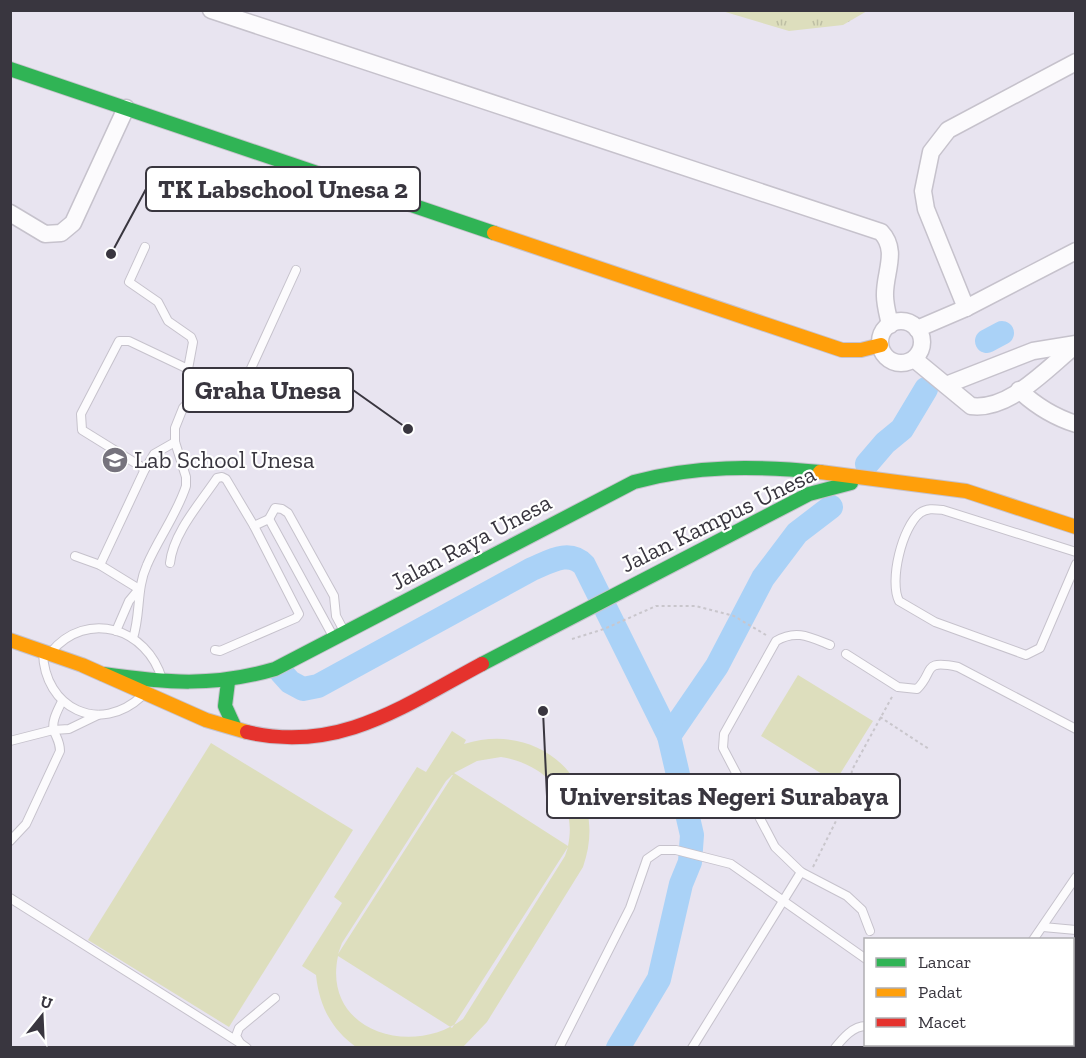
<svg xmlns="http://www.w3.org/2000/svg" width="1086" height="1058" viewBox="0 0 1086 1058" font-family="'Zilla Slab',serif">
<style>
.grass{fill:url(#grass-tufts)}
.park{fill:url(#park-crowns)}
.pitch{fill:#dddebd;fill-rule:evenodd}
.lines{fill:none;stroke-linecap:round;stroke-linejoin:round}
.river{stroke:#aad2f7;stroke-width:24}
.lane-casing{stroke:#c6c2cc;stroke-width:10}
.street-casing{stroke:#c6c2cc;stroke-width:19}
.fast-casing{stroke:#c6c2cc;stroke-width:16}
.slow-casing{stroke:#c6c2cc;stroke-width:16}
.jam-casing{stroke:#c6c2cc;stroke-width:16}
.path{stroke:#c9c6cc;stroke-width:2;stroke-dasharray:3 3;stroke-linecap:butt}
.lane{stroke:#fcfbfd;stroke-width:8}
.street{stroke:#fcfbfd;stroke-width:16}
.fast{stroke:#30b455;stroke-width:14}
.slow{stroke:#ff9f0a;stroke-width:14}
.jam{stroke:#e5322d;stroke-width:14}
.labels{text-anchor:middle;stroke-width:4.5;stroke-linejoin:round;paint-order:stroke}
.poi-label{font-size:24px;fill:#39363f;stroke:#fff;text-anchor:start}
.street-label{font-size:24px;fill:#39363f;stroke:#fff}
.leader{fill:none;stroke:#39363f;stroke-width:2}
.callout-dot{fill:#39363f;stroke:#fff;stroke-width:2}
.callout{fill:#fff;stroke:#39363f;stroke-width:2}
.callout-label{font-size:26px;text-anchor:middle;font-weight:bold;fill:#39363f}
</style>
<defs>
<pattern id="grass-tufts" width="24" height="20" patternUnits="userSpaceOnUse" patternTransform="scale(1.5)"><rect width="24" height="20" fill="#dddebd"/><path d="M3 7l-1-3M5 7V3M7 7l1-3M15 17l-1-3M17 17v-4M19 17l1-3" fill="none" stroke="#bebfa4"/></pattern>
<pattern id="park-crowns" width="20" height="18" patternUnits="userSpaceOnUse" patternTransform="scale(1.5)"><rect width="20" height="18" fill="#dddebd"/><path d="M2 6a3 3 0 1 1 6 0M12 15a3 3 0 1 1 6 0" fill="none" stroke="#bebfa4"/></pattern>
</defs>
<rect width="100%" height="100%" fill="#e8e4f0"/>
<polygon class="grass" points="722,11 867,11 843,25 789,31"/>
<polygon class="park" points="1075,985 1075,1047 1039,1047 1041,1045 1072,1044 1072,990"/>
<g class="pitch">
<polygon points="798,675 873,721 835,782 761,736"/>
<path d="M452,731L466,740L464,744C544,719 611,788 583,867L487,1022L462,1048L356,1047C331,1029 319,1005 316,975L302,966L342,903L334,897L417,767L426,772ZM501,757C546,764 578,799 568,846L454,773L477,761ZM452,775H453L338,954L342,943L446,781ZM568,847L565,856L463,1019C411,1058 322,1031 338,956L452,1028Z"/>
<polygon points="211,743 353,830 229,1027 88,940"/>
</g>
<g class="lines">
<g class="river">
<polyline points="987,341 1002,333"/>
<polyline points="867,464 885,443 902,429 926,389"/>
<path d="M281,672L290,682L303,689L318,686L532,569C549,562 569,549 584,565L669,736"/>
<polyline points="618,1048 659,979 681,884 690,862 692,835 669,736 717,666 763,578 797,533 831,507"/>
</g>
<defs>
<g id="lane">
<polyline points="145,247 129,282 158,302 168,321 191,337 193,342 188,369 196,394"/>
<polyline points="145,469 82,430 81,414 119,341 129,341 188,369"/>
<polyline points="269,519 334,638"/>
<polyline points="254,526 269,519 275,508 282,509 288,513 334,596 336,616 344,631"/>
<path d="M1076,552L943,510C934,509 927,508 920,513C902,527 889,581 899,601L935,622L1026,655L1040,648L1076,564"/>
<polyline points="75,556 100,565 139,589 129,601 116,631"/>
<path d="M170,563C173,533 201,502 217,478L222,477L226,479L254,526L299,614L296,618L220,651L215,650"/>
<polyline points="100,565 145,469 154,454 175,442"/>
<path d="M133,638C141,613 136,589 147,565C158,539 177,514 186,486V477L175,442V428L183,408L196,394L235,386L248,375L296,270"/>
<path d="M830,645C810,637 796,629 776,641L724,734L723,748L775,847L801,872L847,896L862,910L870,931"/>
<path d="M43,652C44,709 100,735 142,696"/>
<path d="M51,652C87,609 147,628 162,679"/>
<path d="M846,654L898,687L917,689C935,672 921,659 958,667L1076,729"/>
<polyline points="10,741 53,730 69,729 98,715"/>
<path d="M10,841L26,824L60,751C60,742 57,739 54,731C51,721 58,710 62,701"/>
<polyline points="10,898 240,1043"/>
<polyline points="1043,927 1076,930"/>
<polyline points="1033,940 1076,877"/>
<polyline points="902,1044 903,1048"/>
<polyline points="1010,1044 1012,1048"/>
<polyline points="247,1048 240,1043 236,1036 239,1028 275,998"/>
<polyline points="559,1048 630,908 647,859 660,850 676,850 731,864 866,959"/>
<polyline points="692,1048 801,872"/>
<path d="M835,1048C843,1038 853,1026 866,1026"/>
</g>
<g id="street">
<path d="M211,10L881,232C899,251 884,273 885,296C885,305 888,315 890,325"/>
<polyline points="10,213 45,234 61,233 73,223 126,108"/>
<polyline points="966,308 926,209 923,191 931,152 948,130 1076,62"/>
<circle cx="901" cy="342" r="21"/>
<polyline points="917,329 966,308 1076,251"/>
<path d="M914,359L971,406C1010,411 1047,368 1076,345"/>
<polyline points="946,385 1033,351 1076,344"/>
<path d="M1019,390C1036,406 1054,417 1076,424"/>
</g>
<g id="fast">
<polyline points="10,69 494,233"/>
<polyline points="482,664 809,494 851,483"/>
<path d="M103,674C166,683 213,687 275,669L634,482C696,465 756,466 820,472"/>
<polyline points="228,682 225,706 235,728"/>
</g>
<g id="slow">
<polyline points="494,233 842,350 861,350 881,345"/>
<polyline points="820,472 966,491 1076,527"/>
<polyline points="10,640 82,665 206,720 247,732"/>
</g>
<path id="jam" d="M247,732C339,754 405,705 482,664"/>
</defs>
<use href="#lane" class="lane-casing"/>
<use href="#street" class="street-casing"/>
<use href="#fast" class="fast-casing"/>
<use href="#slow" class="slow-casing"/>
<use href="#jam" class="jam-casing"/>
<g class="path">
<polyline points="572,639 604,629 656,606 696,606 734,616 766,635"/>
<polyline points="880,717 929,749"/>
<polyline points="853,782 893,806"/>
<polyline points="813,867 849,795 852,770 893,695"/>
</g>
<use href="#lane" class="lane"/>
<use href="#street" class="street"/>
<use href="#fast" class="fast"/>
<use href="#slow" class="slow"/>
<use href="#jam" class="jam"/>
</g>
<defs>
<symbol id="school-disc" viewBox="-11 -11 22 22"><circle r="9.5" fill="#76737d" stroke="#fff"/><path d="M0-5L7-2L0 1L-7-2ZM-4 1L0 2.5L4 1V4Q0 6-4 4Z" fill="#fff"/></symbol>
</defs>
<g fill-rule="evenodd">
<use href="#school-disc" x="100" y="445" width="30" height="30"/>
</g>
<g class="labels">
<g class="poi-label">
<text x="134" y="468">Lab School Unesa</text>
</g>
<g class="street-label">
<text transform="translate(718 519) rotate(-26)" y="8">Jalan Kampus Unesa</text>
<text transform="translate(471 542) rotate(-28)" y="8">Jalan Raya Unesa</text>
</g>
</g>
<path class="leader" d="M111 254L146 189M408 429L353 390M543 711L547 796"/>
<g class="callout-dot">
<circle cx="111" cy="254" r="6"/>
<circle cx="408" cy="429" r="6"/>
<circle cx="543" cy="711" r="6"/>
</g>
<g class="callout">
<rect x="146" y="167" width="274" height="44" rx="6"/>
<rect x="183" y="368" width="170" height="44" rx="6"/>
<rect x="547" y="774" width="353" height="44" rx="6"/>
</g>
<g class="callout-label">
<text x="283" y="198">TK Labschool Unesa 2</text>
<text x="268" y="399">Graha Unesa</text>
<text x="724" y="805">Universitas Negeri Surabaya</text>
</g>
<rect width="1086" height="1058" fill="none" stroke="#39363f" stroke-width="24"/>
<rect x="864" y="938" width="210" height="108" fill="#ffffff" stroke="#b0afb2" stroke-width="1.5"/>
<rect x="876" y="958" width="30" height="9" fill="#30b455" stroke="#b0afb2" stroke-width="1.5"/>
<text x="918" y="968" font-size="18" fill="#39363f">Lancar</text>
<rect x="876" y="988" width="30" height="9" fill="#ff9f0a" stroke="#b0afb2" stroke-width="1.5"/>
<text x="918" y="998" font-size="18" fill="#39363f">Padat</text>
<rect x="876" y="1018" width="30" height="9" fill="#e5322d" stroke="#b0afb2" stroke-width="1.5"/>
<text x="918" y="1028" font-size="18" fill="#39363f">Macet</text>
<g transform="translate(42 1016) rotate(18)" stroke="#ffffff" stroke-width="4.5" paint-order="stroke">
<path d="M0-4.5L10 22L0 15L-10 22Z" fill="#39363f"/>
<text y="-9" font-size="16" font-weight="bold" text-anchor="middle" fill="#39363f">U</text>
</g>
</svg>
